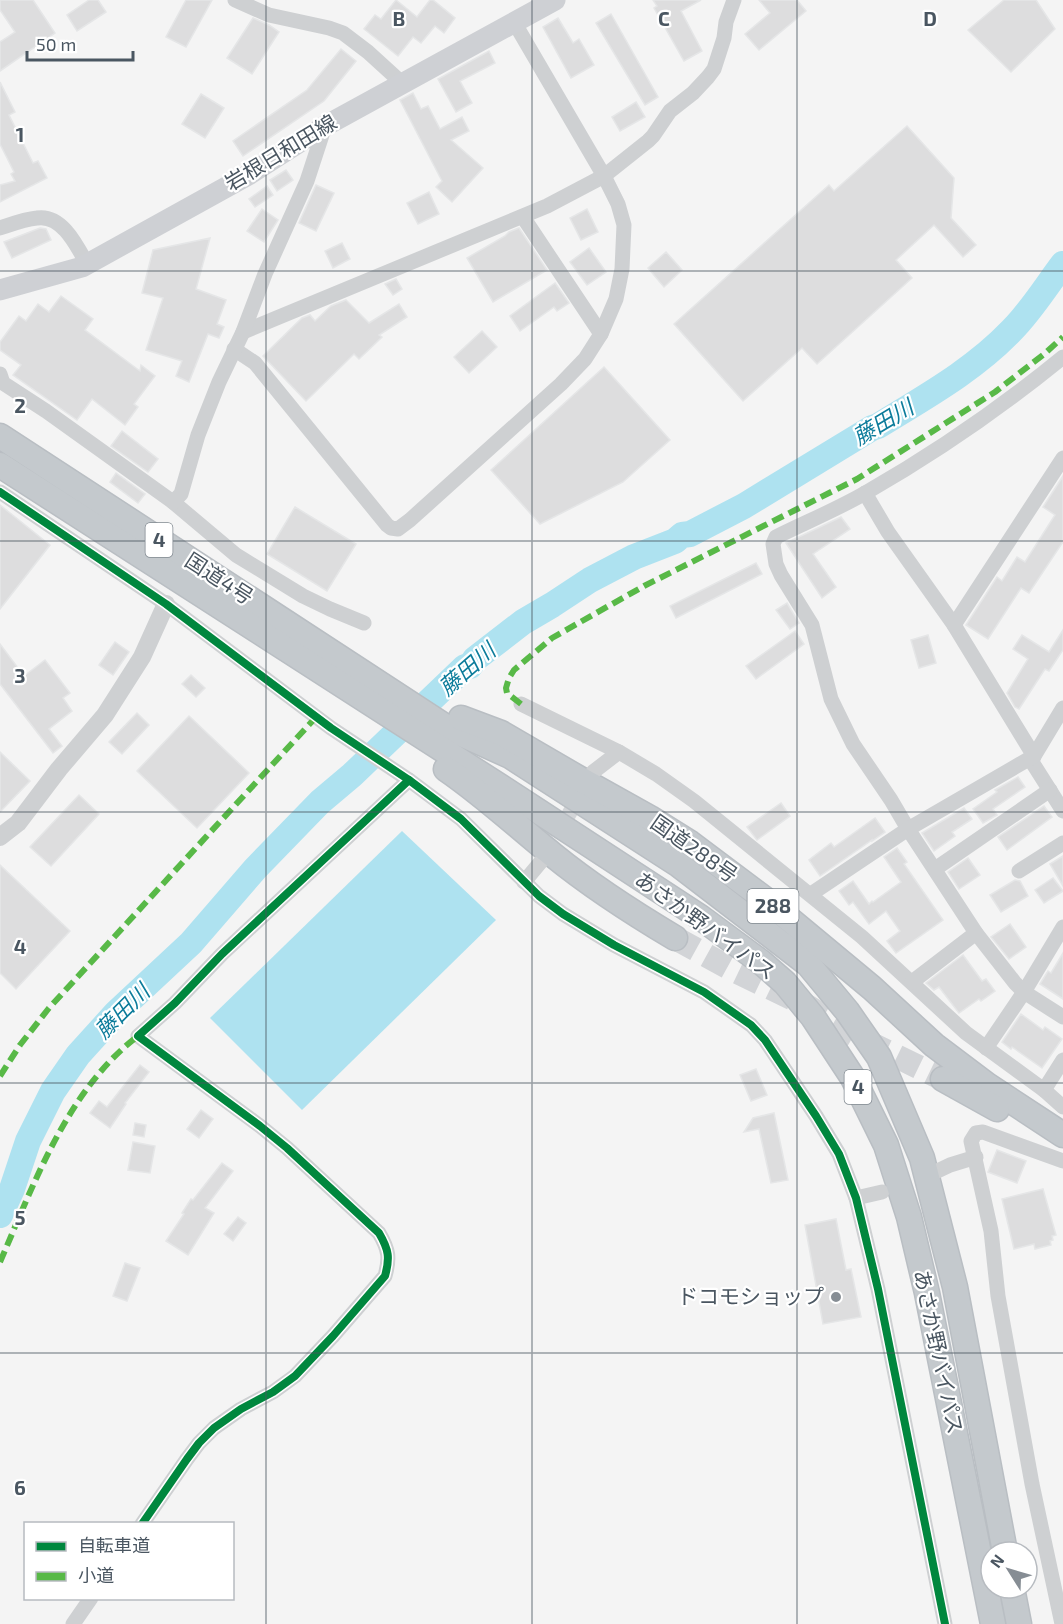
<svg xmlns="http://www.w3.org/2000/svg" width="1063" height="1624" viewBox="0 0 1063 1624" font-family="'Exo 2','Noto Sans JP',sans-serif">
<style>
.water{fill:#aee2f0}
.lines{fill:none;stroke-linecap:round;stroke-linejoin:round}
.river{stroke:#aee2f0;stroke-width:26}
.building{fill:#ddddde;stroke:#e5e6e7;stroke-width:1.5}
.minor-tunnel{stroke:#d2d4d7;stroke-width:15;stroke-dasharray:15 8;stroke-linecap:butt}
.trunk-tunnel{stroke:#d2d4d7;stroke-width:24;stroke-dasharray:24 12;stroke-linecap:butt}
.trunk-casing{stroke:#b9bec3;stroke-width:27}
.minor{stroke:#ced0d2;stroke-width:15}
.tertiary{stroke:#ced0d2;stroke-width:18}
.secondary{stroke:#ced0d4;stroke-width:21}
.trunk{stroke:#c4c9cd;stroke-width:24}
.quiet{stroke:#58b947;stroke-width:6;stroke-dasharray:12 6;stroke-linecap:butt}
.cycleway-casing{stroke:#fff;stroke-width:11}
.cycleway{stroke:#00873e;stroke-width:8}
.grid{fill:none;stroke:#4a5661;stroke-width:1.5;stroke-opacity:0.55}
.poi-dot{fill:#868d94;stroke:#fff;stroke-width:2}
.labels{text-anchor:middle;stroke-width:4.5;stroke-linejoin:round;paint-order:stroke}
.shield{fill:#fff;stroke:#808990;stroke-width:1.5}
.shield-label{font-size:20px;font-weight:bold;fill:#4a5661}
.street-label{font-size:21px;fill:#4a5661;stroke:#fff}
.poi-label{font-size:21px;fill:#4a5661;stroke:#fff;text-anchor:end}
.water-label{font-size:22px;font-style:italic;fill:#0c7c9b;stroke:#fff}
.grid-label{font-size:20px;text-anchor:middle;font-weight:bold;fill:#4a5661;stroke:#fff;stroke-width:4.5;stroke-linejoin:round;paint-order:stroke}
</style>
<rect width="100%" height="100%" fill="#f4f4f4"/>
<polygon class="water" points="402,831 496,920 302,1110 210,1018"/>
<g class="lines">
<path class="river" d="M0,1215L12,1189L28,1141L53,1091L78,1055L116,1013L191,943L255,869L320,802L352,775L465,667L470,666L475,659L523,622L552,605L590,580L634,557L675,541L682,535L690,534L744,506L872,428L878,426C925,397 974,370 1012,330C1031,311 1047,285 1063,264"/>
</g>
<g class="building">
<polygon points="0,0 33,0 55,33 0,71 0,42 15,32 0,10"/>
<polygon points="89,0 98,0 106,12 77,31 67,15"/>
<polygon points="186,0 212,0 186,47 166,37"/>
<polygon points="396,0 417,17 430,0 433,0 455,18 444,33 435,26 421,43 413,37 398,56 364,29 375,15 381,19"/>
<polygon points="653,0 701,0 681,11 702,51 684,61 654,8 657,6"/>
<polygon points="759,0 797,0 806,11 759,50 745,34 770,13"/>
<polygon points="1004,0 1036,0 1055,29 1011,72 968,30"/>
<polygon points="611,14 658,97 645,105 596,23"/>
<polygon points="253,18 269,25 279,32 252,74 227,58"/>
<polygon points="558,18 573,43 579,39 594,65 571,78 543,27"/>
<polygon points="341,49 356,61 324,101 243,156 233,141 307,90"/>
<polygon points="489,51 495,63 460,81 472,103 456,112 438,79"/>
<polygon points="0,82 15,112 9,115 33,163 38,161 47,178 0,202 0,185 15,181 11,174 14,172 0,144"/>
<polygon points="413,93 421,109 428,106 440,129 462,117 469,131 451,140 483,168 452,202 436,187 442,181 400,100"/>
<polygon points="201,94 224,108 205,138 182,124"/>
<polygon points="636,102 645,117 620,131 612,117"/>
<polygon points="907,126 954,178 951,218 976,245 963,257 934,225 896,260 912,278 817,364 802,348 743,401 674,324 829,185 834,191"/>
<polygon points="286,170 293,180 277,191 270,180"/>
<polygon points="316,185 334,193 316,231 299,223"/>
<polygon points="267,186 273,195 255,207 249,199"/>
<polygon points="429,192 439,214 418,224 407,203"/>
<polygon points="262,209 278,220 264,242 247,231"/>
<polygon points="587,209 598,232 581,240 570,218"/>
<polygon points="40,228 46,229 51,240 12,258 4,242"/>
<polygon points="519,228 547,270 493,302 467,258 505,236 509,232"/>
<polygon points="210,238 196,289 226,300 217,324 224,327 219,338 208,334 189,382 176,376 182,361 146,350 163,298 142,293 153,250"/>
<polygon points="342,243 350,259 333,268 325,251"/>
<polygon points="589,248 606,272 587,285 570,262"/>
<polygon points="666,252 682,270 664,287 648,268"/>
<polygon points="396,279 402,289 393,295 385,284"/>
<polygon points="555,283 569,303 557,311 554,307 520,331 510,316"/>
<polygon points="61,296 93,319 85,330 140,371 141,365 155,376 134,404 138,407 125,425 92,399 77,420 13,375 21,365 0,350 0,342 19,316 26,321 38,304 49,312"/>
<polygon points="346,300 369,323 399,304 407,317 379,335 382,337 359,359 354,354 306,401 263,356 302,318 310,315 315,321 331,306"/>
<polygon points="482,331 497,347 469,373 454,357"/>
<polygon points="604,367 670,440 623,482 540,524 491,470"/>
<polygon points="122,431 158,459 148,472 111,446"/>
<polygon points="116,473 145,494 138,503 110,482"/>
<polygon points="1063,476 1063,542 1029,593 1021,588 988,639 966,625 997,577 1002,581 1017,557 1025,562 1055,515 1043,507"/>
<polygon points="0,505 50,545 0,609"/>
<polygon points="295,507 356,544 327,591 267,554"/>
<polygon points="841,517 850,529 813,554 836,587 822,598 786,543"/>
<polygon points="756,563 762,574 676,618 670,606"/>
<polygon points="787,603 799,623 790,629 776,610"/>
<polygon points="1063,630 1063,650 1049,671 1045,669 1019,709 1015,707 1007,693 1028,659 1013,649 1022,635 1049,652"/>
<polygon points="795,631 804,644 756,679 746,666"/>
<polygon points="928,635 936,663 919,668 911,640"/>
<polygon points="115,642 129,652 113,675 99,665"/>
<polygon points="0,644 24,676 45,660 70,693 63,698 72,711 49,729 62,746 53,753 0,684"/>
<polygon points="191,675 205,688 196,697 182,684"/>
<polygon points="137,713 149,725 122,754 109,742"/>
<polygon points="189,716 249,773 197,828 137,771"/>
<polygon points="0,752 30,781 0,812"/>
<polygon points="1018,777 1025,787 993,809 997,815 983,823 973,809 997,792 995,790"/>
<polygon points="79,795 99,814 51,866 30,847"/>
<polygon points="781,803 790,816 757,840 747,827"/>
<polygon points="1044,806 1052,817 1007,850 998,837"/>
<polygon points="964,808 972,819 952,832 955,836 934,851 922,833"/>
<polygon points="875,818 885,832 872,841 872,840 820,876 809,860 831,843 834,847"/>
<polygon points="897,848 907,862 904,864 943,920 896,953 887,941 900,931 886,911 869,924 853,902 849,905 839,891 853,881 869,904 872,901 873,902 901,882 884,857"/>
<polygon points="1063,856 1063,886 1050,864"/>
<polygon points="968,858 980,875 959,889 948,872"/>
<polygon points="0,865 70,931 16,989 0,973"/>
<polygon points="1053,878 1063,891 1044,903 1035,890"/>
<polygon points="1015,880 1020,881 1028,896 1001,912 990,895"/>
<polygon points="1010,924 1026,947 1009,959 991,937"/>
<polygon points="1063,953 1063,999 1040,984 1048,971 1051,973"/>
<polygon points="963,955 982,981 986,979 995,991 981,1001 979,999 959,1013 939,987 934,990 926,983"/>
<polygon points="1021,1014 1043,1030 1045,1027 1062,1039 1042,1068 1012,1047 1011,1049 1002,1042"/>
<polygon points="140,1065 149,1072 125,1103 126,1104 110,1128 90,1113 99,1101 107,1107"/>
<polygon points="756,1069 767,1095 751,1101 740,1075"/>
<polygon points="201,1110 213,1119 199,1138 187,1129"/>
<polygon points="774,1113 788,1180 771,1183 759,1129 744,1132 753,1118"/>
<polygon points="135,1123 146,1125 144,1137 133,1135"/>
<polygon points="133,1142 155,1146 150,1173 128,1170"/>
<polygon points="997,1150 1026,1161 1017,1183 988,1172"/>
<polygon points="222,1163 233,1171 205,1208 214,1213 188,1255 166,1241 184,1214 182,1213 191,1199 193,1200"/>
<polygon points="1043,1189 1056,1235 1052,1236 1053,1240 1050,1241 1051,1245 1035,1249 1034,1244 1014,1249 1002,1199"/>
<polygon points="238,1217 246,1223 233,1241 224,1234"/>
<polygon points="836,1219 846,1270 851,1269 861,1317 823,1324 805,1225"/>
<polygon points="125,1263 140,1268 127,1301 113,1296"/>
</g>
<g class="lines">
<polyline class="minor-tunnel" points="544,858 581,793"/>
<polyline class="trunk-tunnel" points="675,938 733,970 802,1003 857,1037 943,1079"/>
<defs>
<g id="trunk">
<polyline points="0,436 446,727 510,756 679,865 808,964 847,1011 879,1057 922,1158 955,1287 1005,1552"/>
<polyline points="0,465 518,798 700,917 761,962 785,983 813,1017 853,1078 886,1145 909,1217 927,1293 993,1624"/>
<polyline points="461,718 501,733 580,779 650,818 690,843 766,900 872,988 934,1045 987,1085 1063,1135"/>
<path d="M446,769C484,795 517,826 553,855C591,886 633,913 675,938"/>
<polyline points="943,1079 997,1109"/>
<polyline points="1012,1588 1019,1624"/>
</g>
</defs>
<use href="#trunk" class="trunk-casing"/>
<g class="minor">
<polyline points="235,0 269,15 329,28 343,33 368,52 402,83"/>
<polyline points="523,217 601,334"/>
<path d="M0,228C12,224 25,219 37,218C62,214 77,246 87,264"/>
<polyline points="243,332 547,206 604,176 648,141 653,136 670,111 693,93 708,77 714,69 724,38 726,22 734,0"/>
<polyline points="234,349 255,363 387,525 391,528 398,529 410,520 561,384 585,359 601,334 616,299 622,269 624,225 618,204 604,176 514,22"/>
<path d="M1063,357C1002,407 935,453 867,492C838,509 806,522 776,537L773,544L776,564L781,575L812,625L831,699L853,744L891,800L908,829L976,933L1015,983L1024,992L1063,1017"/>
<polyline points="0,374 3,383 46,411 173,502 236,555 303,596 330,609 364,623"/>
<polyline points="0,492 166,604 331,728 409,780 461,819 539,896 563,914 614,945 704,992 751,1025 765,1040 816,1116 839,1154 856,1198 878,1289 945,1624"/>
<polyline points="865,493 888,532 954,625 1034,756 1032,762 1063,811"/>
<polyline points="173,502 181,494 198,435 219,382 243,332 265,274 307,181 325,126"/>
<polyline points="954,625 1063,458"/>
<polyline points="521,704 619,752 656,774 694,801 862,937 966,1033 1044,1090 1063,1107"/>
<polyline points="593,772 619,752"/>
<polyline points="935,869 1050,790"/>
<polyline points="1019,871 1063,843"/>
<polyline points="524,882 544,858"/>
<polyline points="811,894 908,829 1034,756 1063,708"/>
<polyline points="912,982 976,933"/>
<polyline points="986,1048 1024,992 1063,927"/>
<polyline points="1044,1090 1063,1060"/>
<polyline points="929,1175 950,1165 976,1157"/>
<polyline points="856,1198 882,1192"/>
<path d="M142,1524L187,1459L199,1443L214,1428L241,1409L273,1392L295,1376L333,1336L385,1276C390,1258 389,1250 379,1233L287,1148L260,1126L138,1036L175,1003L222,954L409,780"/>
<polyline points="73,1624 91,1598"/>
<polyline points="1062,1624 1032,1484 998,1296 991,1231 971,1141 976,1133 983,1132 1063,1161"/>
</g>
<polyline class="tertiary" points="0,837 18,823 59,769 105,715 142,657 166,604"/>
<polyline class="secondary" points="0,290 82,267 250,174 325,126 555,0"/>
<use href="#trunk" class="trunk"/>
<g class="quiet">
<polyline points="521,704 507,693 506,688 509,678 514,670 552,638 644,586 857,479 995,392 1043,355 1063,337"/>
<polyline points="0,1076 20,1045 49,1008 317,716"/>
<path d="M0,1262C34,1184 67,1090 138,1036"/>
</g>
<defs>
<g id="cycleway">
<polyline points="0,492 166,604 331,728 409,780 461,819 539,896 563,914 614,945 704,992 751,1025 765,1040 816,1116 839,1154 856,1198 878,1289 945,1624"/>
<path d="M142,1524L187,1459L199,1443L214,1428L241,1409L273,1392L295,1376L333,1336L385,1276C390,1258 389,1250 379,1233L287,1148L260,1126L138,1036L175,1003L222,954L409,780"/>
</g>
</defs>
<use href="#cycleway" class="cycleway-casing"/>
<use href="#cycleway" class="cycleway"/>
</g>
<path class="grid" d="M266,0V1624M532,0V1624M797,0V1624M0,271H1063M0,541H1063M0,812H1063M0,1083H1063M0,1353H1063"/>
<circle class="poi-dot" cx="836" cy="1297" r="6"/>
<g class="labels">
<g class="shield">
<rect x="145.5" y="523" width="27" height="34" rx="4.5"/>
<rect x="747.5" y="889" width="51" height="34" rx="4.5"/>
<rect x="844.5" y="1070" width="27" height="34" rx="4.5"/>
</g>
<g class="shield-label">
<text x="159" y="547">4</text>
<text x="773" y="913">288</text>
<text x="858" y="1094">4</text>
</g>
<g class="street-label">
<text transform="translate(281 153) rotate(-31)" y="7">岩根日和田線</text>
<text transform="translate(219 579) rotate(33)" y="7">国道4号</text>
<text transform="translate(694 849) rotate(35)" y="7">国道288号</text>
<text transform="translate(705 926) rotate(36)" y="7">あさか野バイパス</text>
<text transform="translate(938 1352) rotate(78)" y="7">あさか野バイパス</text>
</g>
<g class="poi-label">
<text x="824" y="1304">ドコモショップ</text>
</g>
<g class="water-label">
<text transform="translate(883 422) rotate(-31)" y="8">藤田川</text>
<text transform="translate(467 669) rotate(-41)" y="8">藤田川</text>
<text transform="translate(122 1011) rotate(-45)" y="8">藤田川</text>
</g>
</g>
<g class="grid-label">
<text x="399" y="26">B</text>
<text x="664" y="26">C</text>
<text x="930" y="26">D</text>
<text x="20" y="142">1</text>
<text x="20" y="413">2</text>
<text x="20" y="683">3</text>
<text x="20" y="954">4</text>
<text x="20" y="1225">5</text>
<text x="20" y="1495">6</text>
</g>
<rect x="24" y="1522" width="210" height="78" fill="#ffffff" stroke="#b7bbc0" stroke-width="1.5"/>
<rect x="36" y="1542" width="30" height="9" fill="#00873e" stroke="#b7bbc0" stroke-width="1.5"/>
<text x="78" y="1552" font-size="18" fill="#4a5661">自転車道</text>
<rect x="36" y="1572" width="30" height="9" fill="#58b947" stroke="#b7bbc0" stroke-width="1.5"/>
<text x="78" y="1582" font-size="18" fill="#4a5661">小道</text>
<g transform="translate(1009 1570) rotate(307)"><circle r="28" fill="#ffffff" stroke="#b7bbc0" stroke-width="1.5"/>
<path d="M0-4.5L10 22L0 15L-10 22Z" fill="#868d94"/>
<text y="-9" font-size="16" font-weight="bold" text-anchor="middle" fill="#4a5661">N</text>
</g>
<path d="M27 51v9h106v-9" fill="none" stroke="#4a5661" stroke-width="3"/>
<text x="36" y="51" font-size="18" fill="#4a5661" stroke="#ffffff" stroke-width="4.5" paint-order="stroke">50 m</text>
</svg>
